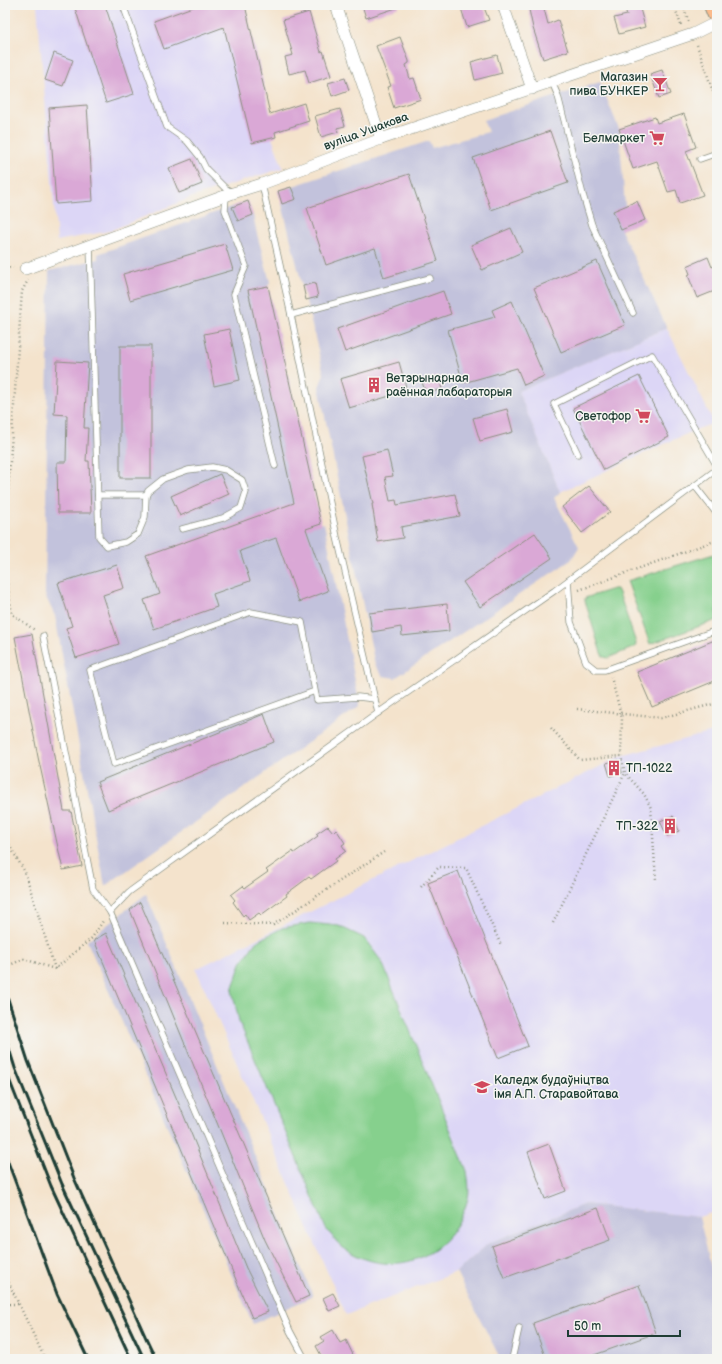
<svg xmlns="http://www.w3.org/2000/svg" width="722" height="1364" viewBox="0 0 722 1364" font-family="'Balsamiq Sans',sans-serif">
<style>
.built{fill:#dcd6f6}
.industrial{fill:#c2c2dc}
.green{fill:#86d08d;stroke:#528660}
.building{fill:#daa8d6}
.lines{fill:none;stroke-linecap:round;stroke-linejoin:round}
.lane-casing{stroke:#8a9080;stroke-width:7}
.street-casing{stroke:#8a9080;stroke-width:12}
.primary-casing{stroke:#8a9080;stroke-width:20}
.path{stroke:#8a9080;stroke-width:2.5;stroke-dasharray:1 3;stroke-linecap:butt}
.lane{stroke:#fff;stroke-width:5.5}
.street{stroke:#fff;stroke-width:11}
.primary{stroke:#fbbb8c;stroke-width:18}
.rail{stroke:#1f3d34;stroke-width:3}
.labels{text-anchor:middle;stroke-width:3;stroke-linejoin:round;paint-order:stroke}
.poi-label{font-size:12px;fill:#1f3d34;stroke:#f6f6f2;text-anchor:end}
.street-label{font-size:12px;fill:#1f3d34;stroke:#f6f6f2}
</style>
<rect width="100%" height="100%" fill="#f6f6f2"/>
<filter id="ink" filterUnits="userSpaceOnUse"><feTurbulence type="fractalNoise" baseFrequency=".025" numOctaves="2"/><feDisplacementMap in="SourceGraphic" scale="8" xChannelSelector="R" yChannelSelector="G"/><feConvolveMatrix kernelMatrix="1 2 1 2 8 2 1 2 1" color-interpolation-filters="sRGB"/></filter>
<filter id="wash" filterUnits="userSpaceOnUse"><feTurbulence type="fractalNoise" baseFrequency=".012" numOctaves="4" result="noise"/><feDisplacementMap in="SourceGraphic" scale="16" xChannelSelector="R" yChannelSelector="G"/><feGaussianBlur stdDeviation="0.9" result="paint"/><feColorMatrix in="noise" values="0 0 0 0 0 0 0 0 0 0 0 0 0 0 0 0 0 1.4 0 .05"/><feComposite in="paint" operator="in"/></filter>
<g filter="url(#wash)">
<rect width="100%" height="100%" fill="#f4e3cc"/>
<g class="built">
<polygon points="37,5 245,5 276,137 272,138 283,168 195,196 109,231 57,241"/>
<polygon points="667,328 714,423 695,430 560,492 518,391"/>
<polygon points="717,731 717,1211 699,1217 585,1204 489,1243 456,1272 346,1315 196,969 621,756"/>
</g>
<g class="industrial">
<polygon points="600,82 619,129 625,206 637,201 645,220 621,230 667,328 518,391 560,492 554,498 579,547 571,560 395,678 383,676 375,665 319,387 324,374 282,204 278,191 429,141 432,148 488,132 483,120"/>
<polygon points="248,201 253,215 257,234 270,282 268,286 321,524 324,523 360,706 105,886 55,616 45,595 49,271 98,259 98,254"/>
<polygon points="146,894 313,1296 253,1324 87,941"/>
<polygon points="585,1204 699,1217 717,1291 717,1359 495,1359 499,1356 456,1272 489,1243"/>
</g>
<g class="green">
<polygon points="717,553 717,620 650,644 627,581"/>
<polygon points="613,589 617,589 619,593 636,643 635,647 608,658 604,657 601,653 585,601 585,598"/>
<path d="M310,923L339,926L364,938L382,962L467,1171C468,1179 470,1190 468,1198C453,1256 396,1282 345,1249C338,1245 332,1235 326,1229L239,1021L232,990L241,963L256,942L282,928Z"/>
</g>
<g id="blocks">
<g class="building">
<polygon points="74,5 105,5 134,94 106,103"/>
<polygon points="198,5 245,5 270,114 304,103 309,121 275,132 276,137 252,143 224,27 164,49 154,21"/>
<polygon points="362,5 398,5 399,7 366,18"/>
<polygon points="460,5 483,5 489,20 467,27"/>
<polygon points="528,5 543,5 548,24 558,20 568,51 543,59 533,28"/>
<polygon points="624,5 639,5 645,27 619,34 614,18 627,15"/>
<polygon points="309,12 321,52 323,51 331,76 309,83 305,70 289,74 285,57 293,55 283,20"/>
<polygon points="400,37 409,61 409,63 406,65 410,79 414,78 421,99 394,108 387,87 391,86 376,46"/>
<polygon points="54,53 73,60 63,86 45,80"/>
<polygon points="497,55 502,73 475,80 471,62"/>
<polygon points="662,70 671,94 659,98 650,74"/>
<polygon points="345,78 349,90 332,96 328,83"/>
<polygon points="87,105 93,201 56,204 49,108"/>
<polygon points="340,109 345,126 337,128 338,132 321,137 315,116"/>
<polygon points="684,114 696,147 686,151 703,195 680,203 676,190 668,192 657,161 633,169 619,129 655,117 657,123"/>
<polygon points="550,131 568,183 491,210 473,158"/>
<polygon points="192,159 202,184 179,193 169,168"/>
<polygon points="409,174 438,261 384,278 375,248 326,265 307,208"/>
<polygon points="291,187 296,199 282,204 278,191"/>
<polygon points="248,201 253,215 238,221 232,207"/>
<polygon points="637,201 645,220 621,230 613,211"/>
<polygon points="511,228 522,252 482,270 471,245"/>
<polygon points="225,244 233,270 130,300 123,274"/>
<polygon points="708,257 712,267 717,264 717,290 697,298 688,275 690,274 687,266"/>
<polygon points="597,261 625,325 561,352 534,288"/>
<polygon points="315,283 318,297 306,300 303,286"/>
<polygon points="268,286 321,524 306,529 328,591 299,602 276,538 240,551 250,581 213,594 217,607 154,629 144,600 160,594 146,556 294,503 248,290"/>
<polygon points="443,291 451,314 345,352 337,329"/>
<polygon points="512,301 544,376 524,385 517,368 463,383 448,330 495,317 492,310"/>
<polygon points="229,329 240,380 214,386 204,334"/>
<rect x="120" y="346" width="31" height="132"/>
<polygon points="57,361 88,363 84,428 88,428 86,461 89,461 91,513 58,513 57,462 66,462 67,415 54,414"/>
<polygon points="399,362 407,391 349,408 340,379"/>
<polygon points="438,376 442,389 426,394 422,382"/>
<polygon points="639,376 669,437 604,470 573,408"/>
<polygon points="507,409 513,432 480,441 473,418"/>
<polygon points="387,450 393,476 385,477 390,501 396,500 397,505 455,494 460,516 401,527 403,538 378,542 372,504 373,504 362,456"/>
<polygon points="220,474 229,494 180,516 171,496"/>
<polygon points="589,486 610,512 582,533 562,507"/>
<polygon points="535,533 552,558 480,607 463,582"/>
<polygon points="117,565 124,588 103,595 119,644 76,658 66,628 72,626 58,583"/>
<polygon points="447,604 449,631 402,636 401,627 372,632 369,613"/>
<polygon points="32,634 64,811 71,811 82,866 63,870 38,757 15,637"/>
<polygon points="717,639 717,680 652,707 637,672"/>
<polygon points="264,714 274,742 108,810 97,782"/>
<polygon points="619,760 622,773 610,776 606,763"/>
<polygon points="673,816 679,831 667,836 660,821"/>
<polygon points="328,826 333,832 336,829 345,843 342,845 346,851 335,859 336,861 311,879 309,877 286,894 287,896 261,915 259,913 249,920 245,914 243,916 233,902 235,900 231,895 243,886 245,888 268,872 266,870 293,851 294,853 318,836 316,834"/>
<polygon points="458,871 528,1046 498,1058 428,883"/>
<polygon points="140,902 309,1296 296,1302 265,1240 130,910"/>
<polygon points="106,933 184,1116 246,1268 268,1312 252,1318 94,940"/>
<polygon points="549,1144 566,1191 545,1199 528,1152"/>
<polygon points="598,1208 610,1240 504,1278 492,1246"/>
<polygon points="639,1285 656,1333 583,1359 546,1359 533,1323"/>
<polygon points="333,1293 340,1306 329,1311 323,1298"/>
<polygon points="333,1330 340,1343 346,1340 355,1359 323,1359 316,1346 324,1341 321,1337"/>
</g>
</g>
</g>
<g filter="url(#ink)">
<use href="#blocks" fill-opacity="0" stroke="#8a9080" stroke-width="1"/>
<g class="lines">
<defs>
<g id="lane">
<polyline points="123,5 167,127 187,141 200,157 206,169 225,188 233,193"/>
<polyline points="552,82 558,96 583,195 592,225 633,313"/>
<polyline points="700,159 717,153"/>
<polyline points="262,184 291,315 337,537 378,713"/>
<polyline points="226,196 225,210 246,266 234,294 275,466"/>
<polyline points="90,245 99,537 107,546 126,542 138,534 145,517 146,495 148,491 163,479 188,470 212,467 226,470 242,480 246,492 241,508 223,518 182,529"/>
<polyline points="291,315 430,278"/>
<polyline points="578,454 554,404 652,355 717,466"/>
<polyline points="695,486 717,514"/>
<polyline points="98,495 146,495"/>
<polyline points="568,581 571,622 586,662 596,670 605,670 717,630"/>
<polyline points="43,636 93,889 110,912 290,1331 305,1359"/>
<polyline points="315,691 114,764 90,670 251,612 302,622 315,691 317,700 358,697 375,699"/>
<polyline points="110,912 129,892 378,713 554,591 717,469"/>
<polyline points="512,1359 519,1328"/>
</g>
<g id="street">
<polyline points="336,5 381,139"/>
<polyline points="503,5 532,89"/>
<polyline points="25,269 233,193 262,184 381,139 693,34 717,22"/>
</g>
<polyline id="primary" points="713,5 717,15"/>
</defs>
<use href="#lane" class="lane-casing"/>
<use href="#street" class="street-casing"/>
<use href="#primary" class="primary-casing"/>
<g class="path">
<polyline points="674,5 681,25"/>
<polyline points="683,5 689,23"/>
<polyline points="697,45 717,103"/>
<polyline points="5,267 13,268"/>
<polyline points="5,534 22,291 28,280"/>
<polyline points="5,568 12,614 36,631"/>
<polyline points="579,590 717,540"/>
<polyline points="611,677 622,718 621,756 625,773 644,794 651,808 656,880"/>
<polyline points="577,709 661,718 717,703"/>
<polyline points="551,728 580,760 621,756"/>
<polyline points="5,838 25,872 55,969"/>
<polyline points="421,887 439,867 466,868 501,945"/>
<polyline points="225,923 273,925 384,852"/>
<polyline points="553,923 625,773"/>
<polyline points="5,967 24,959 55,969 92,938 103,921"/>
<polyline points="5,1275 45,1359"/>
<polyline points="5,1304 19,1304"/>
</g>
<use href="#lane" class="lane"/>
<use href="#street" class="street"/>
<use href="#primary" class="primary"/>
<g class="rail">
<polyline points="5,990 28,1061 74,1178 146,1338 156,1359"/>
<polyline points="5,1036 15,1068 62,1184 144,1359"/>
<polyline points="5,1069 51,1186 131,1359"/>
<polyline points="5,1154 57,1294 88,1359"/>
</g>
</g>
</g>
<defs>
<symbol id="bar-bare" viewBox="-9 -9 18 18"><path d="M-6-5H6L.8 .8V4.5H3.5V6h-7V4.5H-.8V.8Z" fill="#d1495b" stroke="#f6f6f2" stroke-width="2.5" paint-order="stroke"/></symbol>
<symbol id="supermarket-bare" viewBox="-9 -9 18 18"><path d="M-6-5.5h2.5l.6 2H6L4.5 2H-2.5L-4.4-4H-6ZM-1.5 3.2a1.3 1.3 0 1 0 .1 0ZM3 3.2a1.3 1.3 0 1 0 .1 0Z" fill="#d1495b" stroke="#f6f6f2" stroke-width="2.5" paint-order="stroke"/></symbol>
<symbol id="building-bare" viewBox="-9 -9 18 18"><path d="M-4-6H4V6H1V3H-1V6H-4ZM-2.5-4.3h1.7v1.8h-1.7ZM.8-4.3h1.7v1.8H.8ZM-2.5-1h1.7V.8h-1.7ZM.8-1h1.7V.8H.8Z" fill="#d1495b" stroke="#f6f6f2" stroke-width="2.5" paint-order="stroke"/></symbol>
<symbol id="university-bare" viewBox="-9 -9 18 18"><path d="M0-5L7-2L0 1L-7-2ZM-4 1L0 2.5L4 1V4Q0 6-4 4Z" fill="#d1495b" stroke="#f6f6f2" stroke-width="2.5" paint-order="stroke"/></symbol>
</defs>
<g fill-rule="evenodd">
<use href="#bar-bare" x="649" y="73" width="22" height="22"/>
<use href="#supermarket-bare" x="646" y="127" width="22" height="22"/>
<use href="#building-bare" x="363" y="374" width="22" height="22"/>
<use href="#supermarket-bare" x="632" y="405" width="22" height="22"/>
<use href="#building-bare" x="603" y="757" width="22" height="22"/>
<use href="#building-bare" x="659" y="815" width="22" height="22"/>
<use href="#university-bare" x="471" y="1076" width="22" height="22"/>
</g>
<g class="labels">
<g class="poi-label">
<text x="648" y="81">Магазин<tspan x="648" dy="14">пива БУНКЕР</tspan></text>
<text x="645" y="142">Белмаркет</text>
<text x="386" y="382" text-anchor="start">Ветэрынарная<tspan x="386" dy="14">раённая лабараторыя</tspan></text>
<text x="631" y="420">Светофор</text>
<text x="626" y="772" text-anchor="start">ТП-1022</text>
<text x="658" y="830">ТП-322</text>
<text x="494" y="1084" text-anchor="start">Каледж будаўніцтва<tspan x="494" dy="14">імя А.П. Старавойтава</tspan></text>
</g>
<g class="street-label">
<text transform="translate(366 131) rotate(-20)" y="4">вуліца Ушакова</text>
</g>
</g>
<rect width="722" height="1364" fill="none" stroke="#f6f6f2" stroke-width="20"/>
<path d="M568 1330v6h112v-6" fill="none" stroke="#1f3d34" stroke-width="2"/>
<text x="574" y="1330" font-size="12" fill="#1f3d34" stroke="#f6f6f2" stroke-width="3" paint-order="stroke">50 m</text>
</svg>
